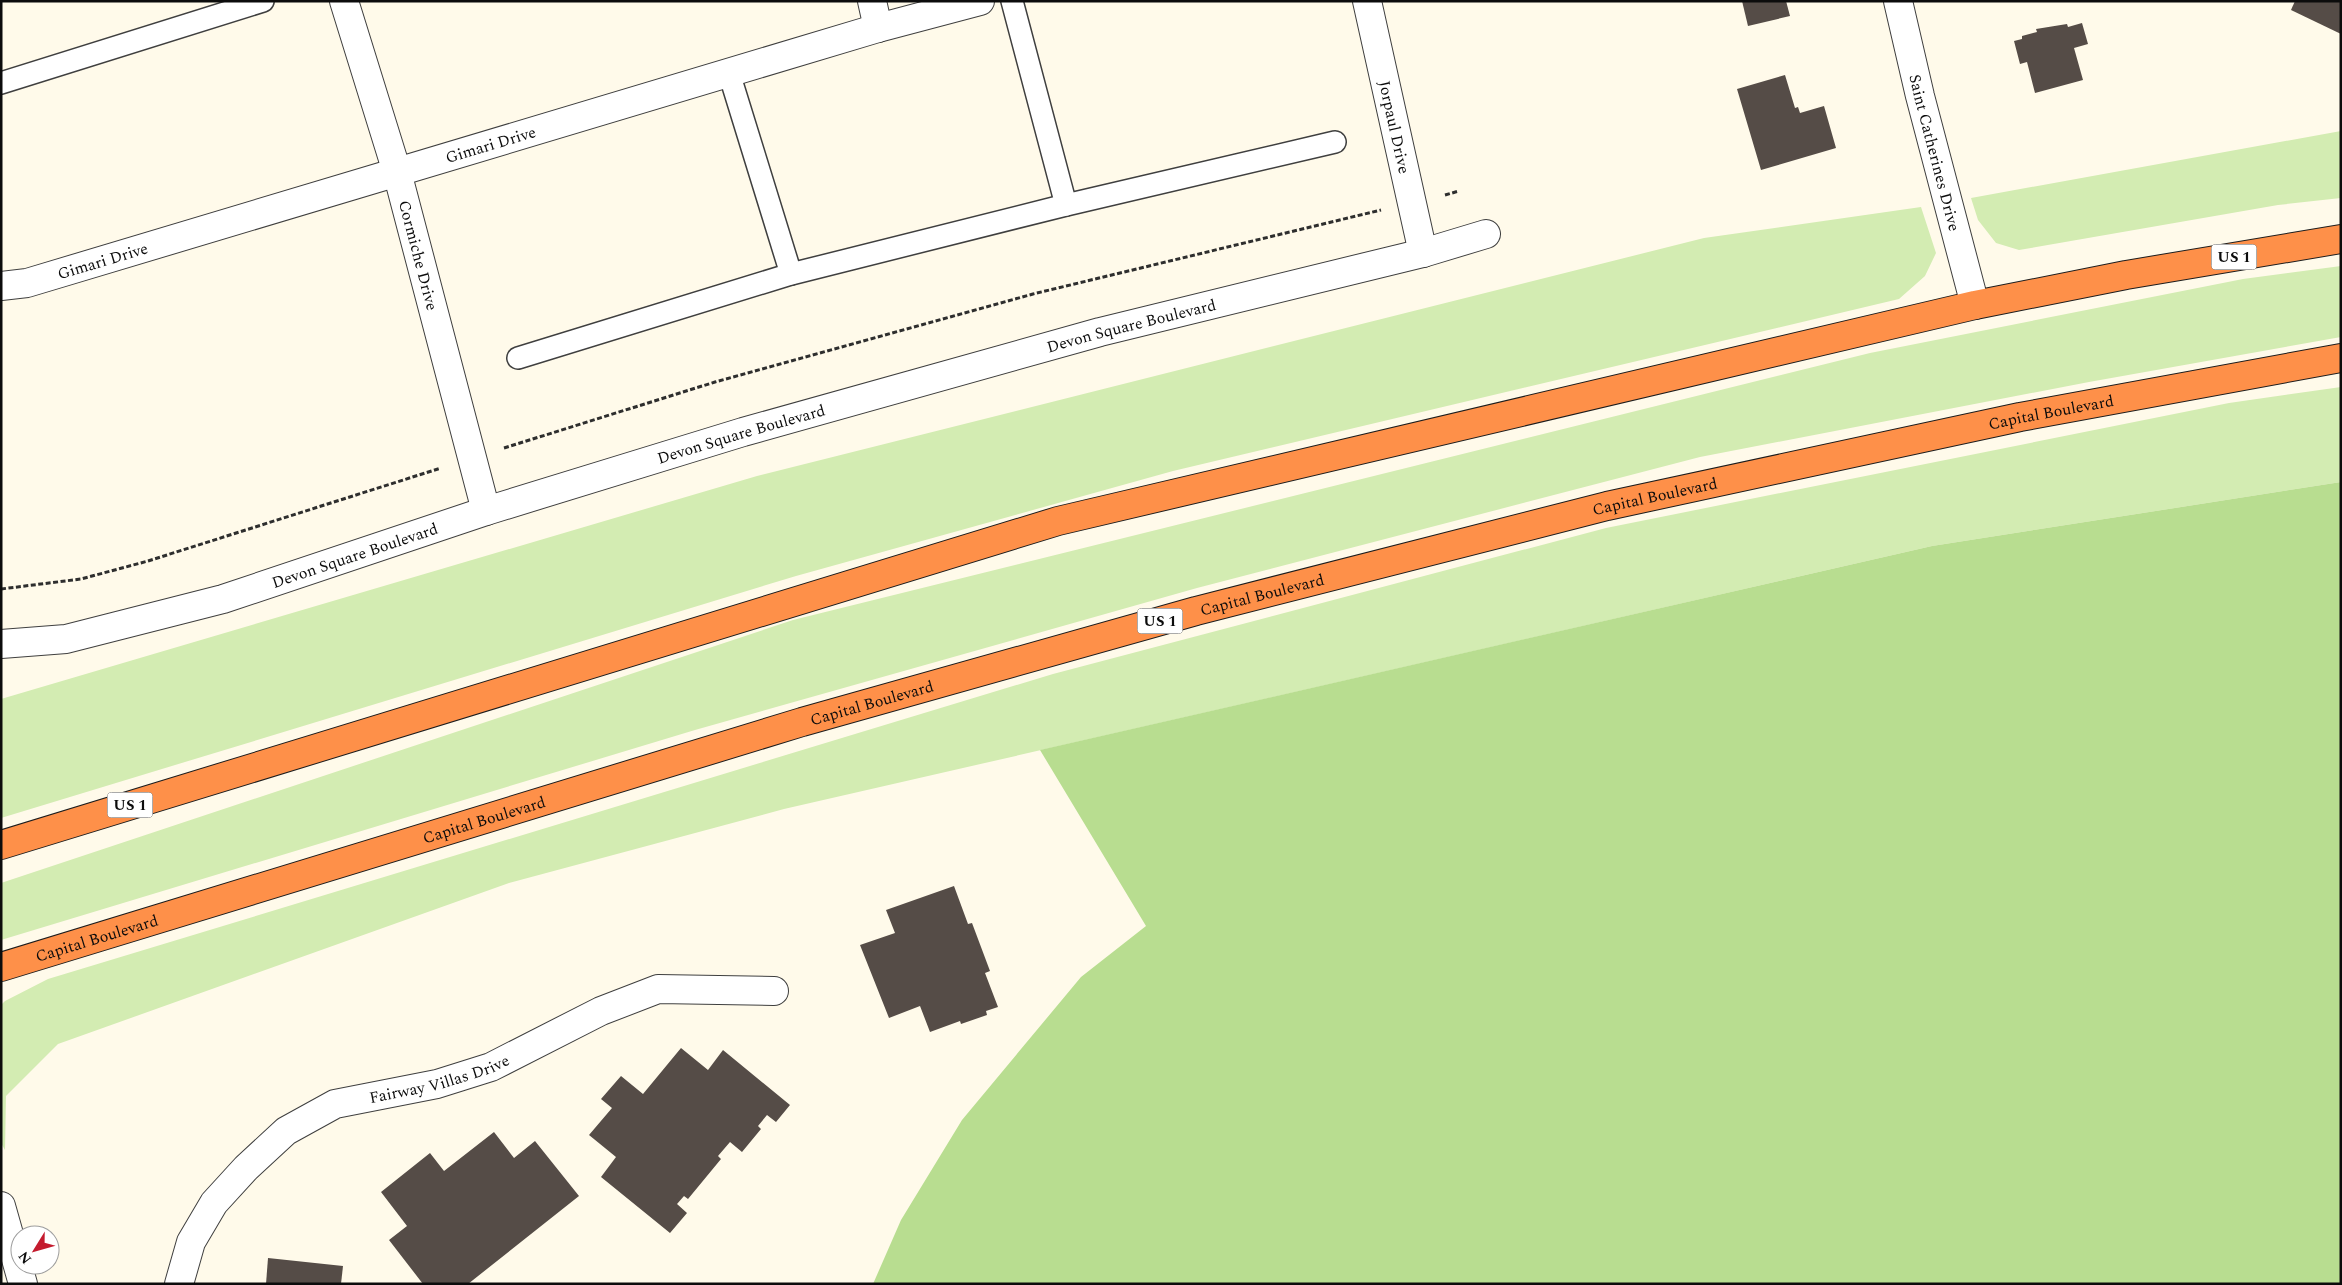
<svg xmlns="http://www.w3.org/2000/svg" width="2342" height="1285" viewBox="0 0 2342 1285" font-family="Spectral,serif">
<style>
.green{fill:#d3ecb2}
.forest{fill:#b8dd90}
.building{fill:#554c47}
.lines{fill:none;stroke-linecap:round;stroke-linejoin:round}
.lane-casing{stroke:#3f3f3f;stroke-width:24}
.street-casing{stroke:#3f3f3f;stroke-width:30}
.highway-casing{stroke:#1d1d1d;stroke-width:30}
.path{stroke:#2e2e2e;stroke-width:3;stroke-dasharray:5 2.5;stroke-linecap:butt}
.lane{stroke:#fff;stroke-width:21}
.street{stroke:#fff;stroke-width:28}
.highway{stroke:#fe9049;stroke-width:28}
.labels{text-anchor:middle;stroke-width:5;stroke-linejoin:round;paint-order:stroke}
.shield{fill:#fff;stroke:#555;stroke-width:1}
.shield-label{font-size:15px;font-weight:bold;fill:#0c0c0c}
.street-label{font-size:16px;fill:#0c0c0c;stroke:#fff}
</style>
<rect width="100%" height="100%" fill="#fffaea"/>
<g class="green">
<polygon points="2341,131 2341,198 2278,205 2019,250 1996,243 1978,220 1971,198"/>
<polygon points="1921,207 1936,253 1925,276 1899,299 1173,471 796,576 1,818 1,699 757,476 1704,238"/>
<polygon points="2341,266 2341,337 2089,382 1700,457 1197,588 695,730 1,940 1,883 793,620 1870,353 2243,279"/>
<polygon points="2341,387 2341,482 1932,546 784,809 509,883 58,1044 6,1096 5,1150 1,1143 1,1005 5,1001 48,979 1053,674 1606,528 2229,403"/>
</g>
<polygon class="forest" points="2341,482 2341,1284 873,1284 901,1220 962,1120 1081,977 1146,926 1040,750 1932,546"/>
<g class="building">
<polygon points="1742,1 1786,1 1790,16 1748,26"/>
<polygon points="2295,1 2341,1 2341,34 2291,10"/>
<polygon points="2082,23 2088,44 2074,48 2083,80 2035,93 2027,62 2020,64 2014,41 2022,39 2022,36 2037,32 2036,29 2067,24 2068,27"/>
<polygon points="1785,75 1795,108 1798,107 1800,113 1824,106 1836,148 1761,170 1737,89"/>
<polygon points="954,886 968,924 972,923 990,971 985,973 998,1007 986,1011 987,1015 961,1024 960,1021 930,1032 920,1006 889,1018 860,945 895,933 886,910"/>
<polygon points="681,1048 708,1070 723,1050 790,1105 776,1122 767,1115 758,1126 761,1129 742,1152 730,1142 718,1156 721,1159 688,1199 684,1196 677,1204 687,1213 670,1233 601,1177 616,1157 589,1135 612,1108 601,1099 621,1076 643,1094"/>
<polygon points="494,1132 514,1158 535,1141 579,1196 468,1284 423,1284 389,1240 407,1226 381,1192 430,1153 444,1171"/>
<polygon points="268,1258 343,1266 341,1284 266,1284"/>
</g>
<g class="lines">
<defs>
<g id="lane">
<polyline points="1012,1 1066,205"/>
<polyline points="729,73 791,274"/>
<polyline points="1,83 263,1"/>
<polyline points="518,358 791,274 1066,205 1335,142"/>
</g>
<g id="street">
<path id="s1" d="M344,1L397,172L486,511"/>
<polyline points="872,1 878,28"/>
<path id="s2" d="M1367,1L1423,253"/>
<path id="s3" d="M1898,1L1920,96L1975,305"/>
<path id="s4" d="M1,286L27,283L878,28L980,1"/>
<path id="s5" d="M1,644L66,639L223,599L486,511L743,432L1100,332L1423,253L1486,234"/>
<polyline points="1,1206 23,1284"/>
<path id="s6" d="M179,1284L191,1242L214,1203L246,1168L286,1131L335,1104L437,1084L491,1067L601,1011L658,989L774,991"/>
</g>
<g id="highway">
<polyline points="1,845 1058,521 1975,305 2126,275 2341,239"/>
<path id="s7" d="M1,967L802,722L1196,611L1607,506L2020,417L2341,358"/>
</g>
</defs>
<use href="#lane" class="lane-casing"/>
<use href="#street" class="street-casing"/>
<use href="#highway" class="highway-casing"/>
<g class="path">
<polyline points="1445,195 1459,191"/>
<polyline points="504,448 715,382 1033,294 1381,210"/>
<polyline points="1,589 81,579 148,561 441,468"/>
</g>
<use href="#lane" class="lane"/>
<use href="#street" class="street"/>
<use href="#highway" class="highway"/>
</g>
<g class="labels">
<g class="shield">
<rect x="2211.5" y="244.5" width="45" height="25" rx="4"/>
<rect x="1137.5" y="608.5" width="45" height="25" rx="4"/>
<rect x="107.5" y="792.5" width="45" height="25" rx="4"/>
</g>
<g class="shield-label">
<text x="2234" y="262">US 1</text>
<text x="1160" y="626">US 1</text>
<text x="130" y="810">US 1</text>
</g>
<g class="street-label">
<text dy="6" stroke="none"><textPath href="#s2" startOffset="129">Jorpaul Drive</textPath></text>
<text dy="6" stroke="none"><textPath href="#s4" startOffset="510">Gimari Drive</textPath></text>
<text dy="6" stroke="none"><textPath href="#s3" startOffset="156">Saint Catherines Drive</textPath></text>
<text dy="6" stroke="none"><textPath href="#s1" startOffset="265">Cormiche Drive</textPath></text>
<text dy="6" stroke="none"><textPath href="#s4" startOffset="105">Gimari Drive</textPath></text>
<text dy="6" stroke="none"><textPath href="#s5" startOffset="1176">Devon Square Boulevard</textPath></text>
<text dy="6" stroke="none"><textPath href="#s7" startOffset="2125">Capital Boulevard</textPath></text>
<text dy="6" stroke="none"><textPath href="#s5" startOffset="771">Devon Square Boulevard</textPath></text>
<text dy="6" stroke="none"><textPath href="#s7" startOffset="1720">Capital Boulevard</textPath></text>
<text dy="6" stroke="none"><textPath href="#s5" startOffset="366">Devon Square Boulevard</textPath></text>
<text dy="6" stroke="none"><textPath href="#s7" startOffset="1315">Capital Boulevard</textPath></text>
<text dy="6" stroke="none"><textPath href="#s7" startOffset="910">Capital Boulevard</textPath></text>
<text dy="6" stroke="none"><textPath href="#s7" startOffset="505">Capital Boulevard</textPath></text>
<text dy="6" stroke="none"><textPath href="#s7" startOffset="100">Capital Boulevard</textPath></text>
<text dy="6" stroke="none"><textPath href="#s6" startOffset="354">Fairway Villas Drive</textPath></text>
</g>
</g>
<rect width="2342" height="1285" fill="none" stroke="#0c0c0c" stroke-width="5"/>
<g transform="translate(35 1250) rotate(233)"><circle r="24" fill="#ffffff" stroke="#9e9e9e"/>
<path d="M0-4L9 19L0 12L-9 19Z" fill="#c41b2e"/>
<text y="-8" font-size="14" font-weight="bold" text-anchor="middle" fill="#0c0c0c">N</text>
</g>
</svg>
